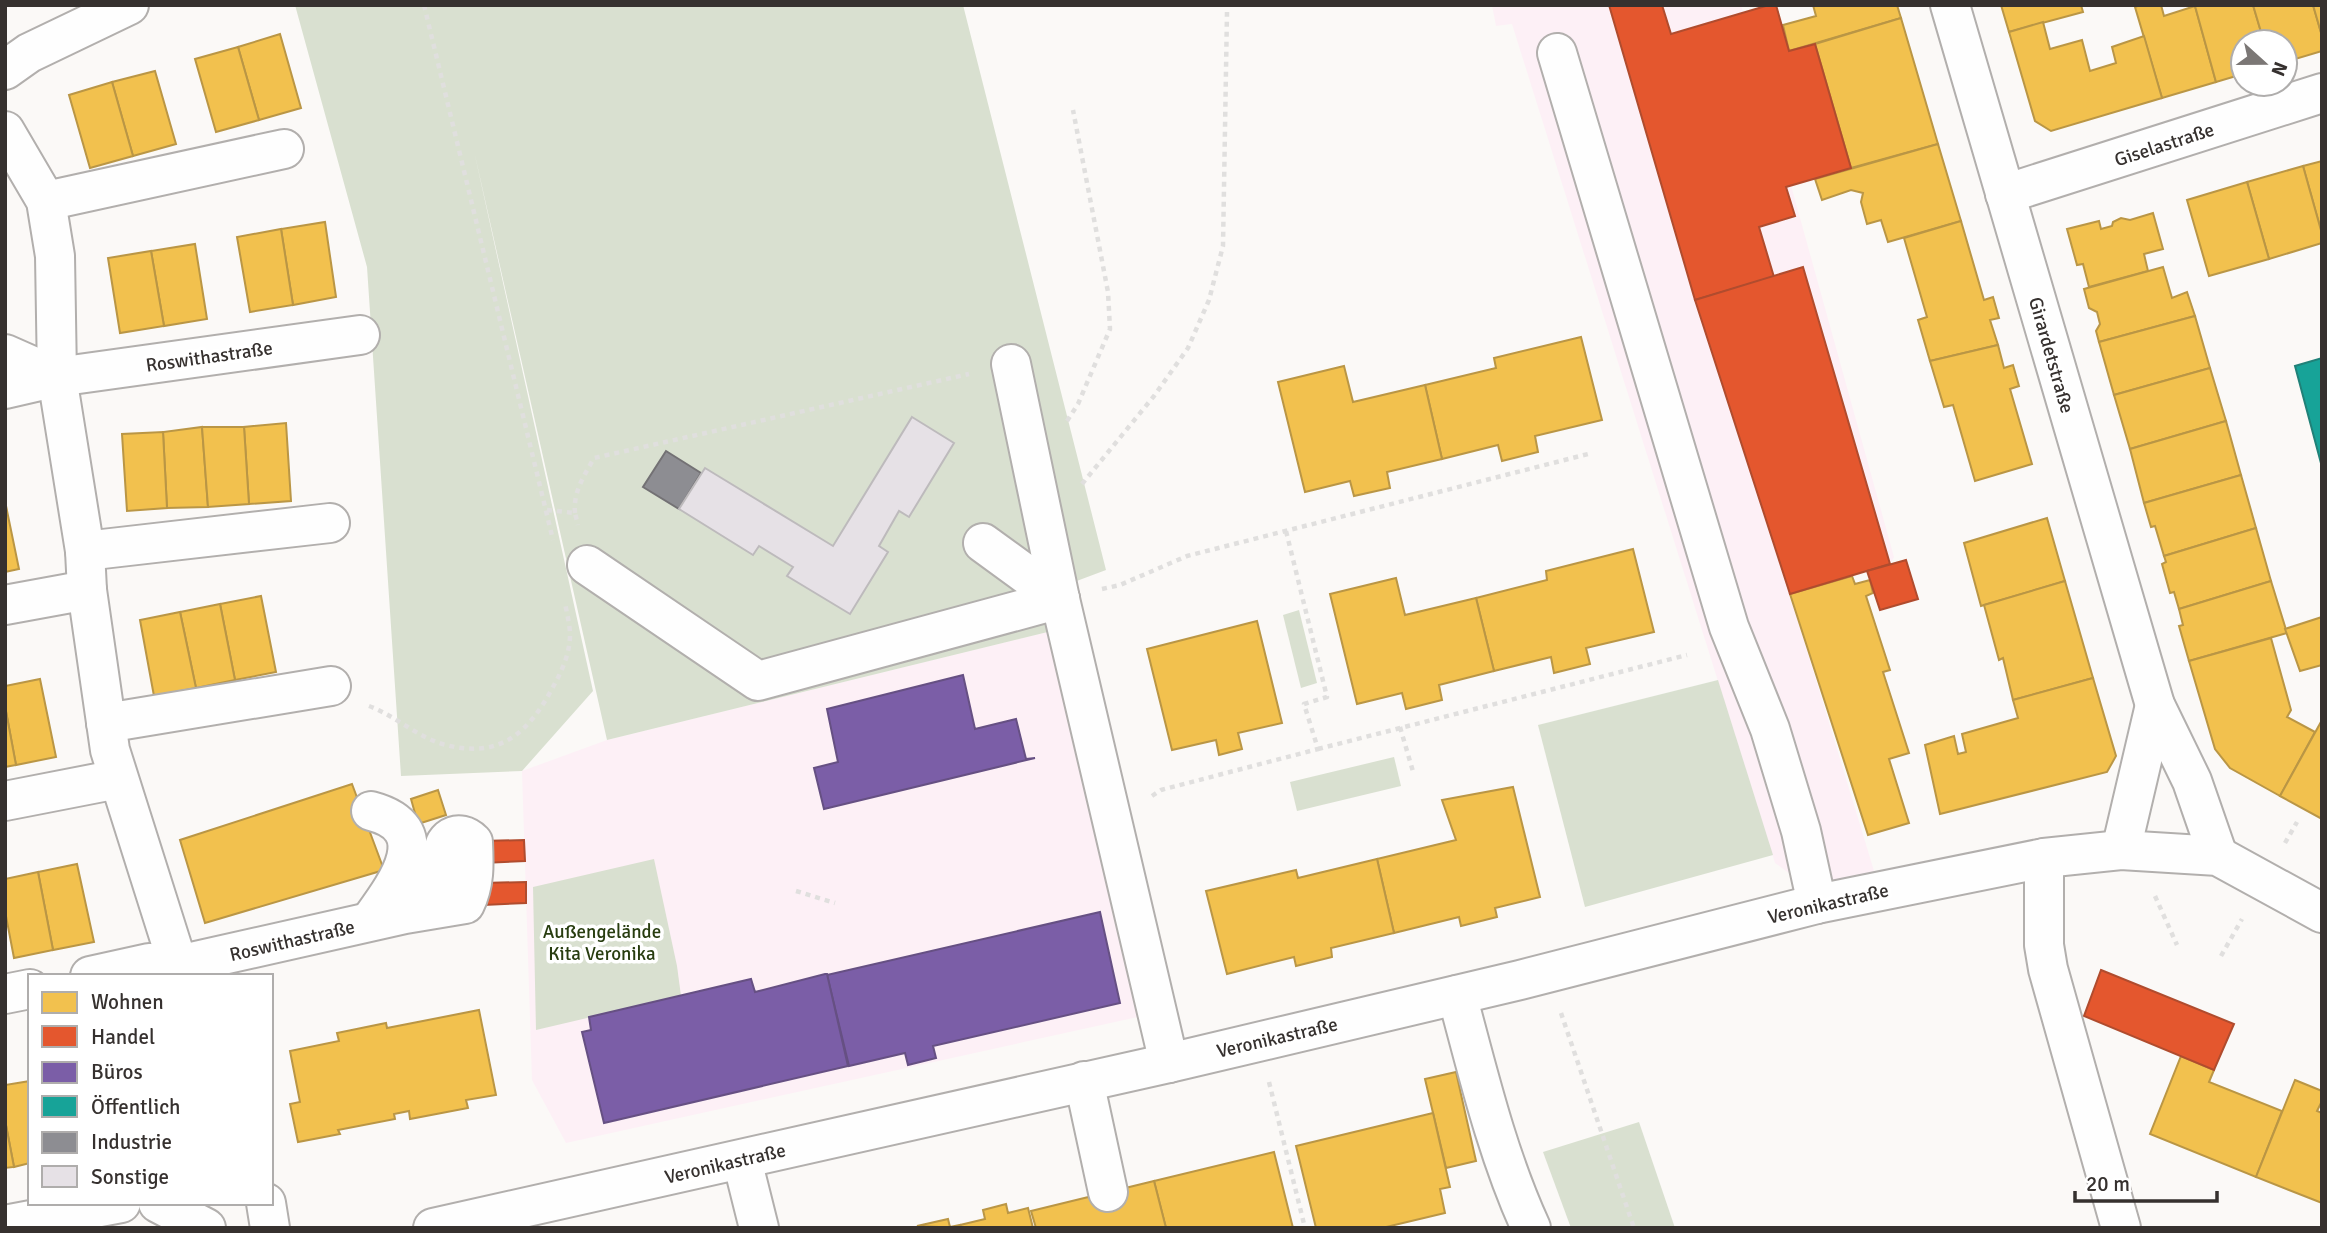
<svg xmlns="http://www.w3.org/2000/svg" width="2327" height="1233" viewBox="0 0 2327 1233" font-family="Signika,sans-serif">
<style>
.commercial{fill:#fdf0f6}
.green{fill:#d9e0d0}
.homes{fill:#f2c14e;stroke:#ba9645;stroke-width:2}
.shops{fill:#e4572e;stroke:#b04c2e;stroke-width:2}
.offices{fill:#7b5ea7;stroke:#665083;stroke-width:2}
.public{fill:#17a398;stroke:#208178;stroke-width:2}
.industry{fill:#8d8d92;stroke:#737174;stroke-width:2}
.building{fill:#e6e1e6;stroke:#bdbabc;stroke-width:2}
.lines{fill:none;stroke-linecap:round;stroke-linejoin:round}
.minor-casing{stroke:#b2afad;stroke-width:42}
.path{stroke:#e0dfde;stroke-width:4.5;stroke-dasharray:5 5;stroke-linecap:butt}
.minor{stroke:#fefefe;stroke-width:38}
.labels{text-anchor:middle;stroke-width:7;stroke-linejoin:round;paint-order:stroke}
.street-label{font-size:19px;fill:#36312f;stroke:#fff}
.park-label{font-size:19px;fill:#283d10;stroke:#fff}
</style>
<rect width="100%" height="100%" fill="#fbf9f7"/>
<g class="commercial">
<polygon points="1492,5 1741,5 1894,557 1890,564 1790,594 1878,884 1820,895 1775,863 1512,24 1496,26"/>
<polygon points="1064,628 1156,1013 566,1143 532,1080 522,771 607,740"/>
</g>
<g class="green">
<polygon points="295,5 963,5 1106,570 1074,582 1064,628 607,740 474,151 593,691 522,771 401,776 367,267"/>
<polygon points="1299,610 1317,683 1301,688 1283,615"/>
<polygon points="1718,680 1773,855 1585,907 1538,725"/>
<polygon points="1394,757 1401,786 1297,811 1290,782"/>
<polygon points="654,859 677,966 681,996 536,1030 533,887"/>
<polygon points="1639,1122 1675,1228 1571,1228 1543,1152"/>
</g>
<g class="homes">
<polygon points="1813,5 1897,5 1901,18 1789,51 1783,25 1816,16"/>
<polygon points="2001,5 2081,5 2083,12 2009,32"/>
<polygon points="2140,5 2161,5 2164,16 2195,6 2216,82 2162,98 2135,7"/>
<polygon points="2199,5 2253,5 2264,42 2243,42 2243,74 2216,82 2195,6"/>
<polygon points="2253,5 2313,5 2322,36 2322,51 2285,62 2285,42 2264,42"/>
<polygon points="2313,5 2322,5 2322,36"/>
<polygon points="1901,18 1938,144 1851,168 1815,44"/>
<polygon points="2043,22 2050,49 2082,40 2090,71 2116,63 2112,47 2144,36 2162,98 2051,131 2035,121 2009,32"/>
<polygon points="280,34 301,108 259,120 238,47"/>
<polygon points="238,47 259,120 216,132 195,59"/>
<polygon points="155,71 176,144 133,156 112,82"/>
<polygon points="112,82 133,156 90,168 69,95"/>
<polygon points="1938,144 1961,221 1888,242 1881,220 1867,224 1861,202 1863,193 1851,190 1822,200 1815,179"/>
<polygon points="2322,161 2322,234 2303,166"/>
<polygon points="2303,166 2322,234 2322,243 2269,259 2247,182"/>
<polygon points="2247,182 2269,259 2209,276 2187,200"/>
<polygon points="2153,213 2163,249 2144,254 2148,271 2089,287 2083,264 2077,265 2067,229 2099,221 2101,229 2112,226 2113,222 2121,218 2130,220"/>
<polygon points="1961,221 1984,300 1993,297 1999,318 1990,320 1998,345 1930,361 1918,320 1927,317 1904,238"/>
<polygon points="325,222 336,297 293,305 281,229"/>
<polygon points="281,229 293,305 250,312 237,237"/>
<polygon points="195,244 207,319 164,326 151,251"/>
<polygon points="151,251 164,326 120,333 108,258"/>
<polygon points="2163,267 2172,298 2187,292 2195,316 2099,342 2096,331 2100,324 2097,312 2089,308 2084,289"/>
<polygon points="2195,316 2210,368 2114,395 2099,342"/>
<polygon points="1581,337 1602,420 1535,436 1538,452 1502,461 1498,445 1442,459 1425,385 1496,368 1494,358"/>
<polygon points="1998,345 2004,368 2013,365 2019,386 2010,389 2032,464 1975,481 1953,405 1944,407 1930,361"/>
<polygon points="1344,366 1353,402 1425,385 1442,459 1387,472 1390,488 1354,496 1350,481 1305,492 1278,382"/>
<polygon points="2210,368 2226,421 2130,449 2114,395"/>
<polygon points="2226,421 2241,475 2144,503 2130,449"/>
<polygon points="286,423 291,501 249,504 244,427"/>
<polygon points="202,427 208,507 167,508 163,432"/>
<polygon points="202,427 244,427 249,504 208,507"/>
<polygon points="163,432 167,508 127,511 122,434"/>
<polygon points="2241,475 2256,528 2164,556 2155,526 2151,527 2144,503"/>
<polygon points="5,501 19,569 5,572"/>
<polygon points="2047,518 2065,581 1981,606 1964,543"/>
<polygon points="2256,528 2271,581 2179,609 2174,592 2170,593 2162,564 2166,562 2164,556"/>
<polygon points="1633,549 1654,632 1586,648 1590,664 1554,673 1551,657 1494,671 1476,598 1547,580 1546,571"/>
<polygon points="1852,576 1855,584 1870,580 1873,593 1866,596 1890,670 1883,672 1909,753 1889,759 1909,823 1868,835 1790,594"/>
<polygon points="1396,578 1405,615 1476,598 1494,671 1439,685 1442,700 1406,709 1402,693 1357,704 1330,594"/>
<polygon points="2065,581 2093,678 2013,700 2003,658 1999,660 1984,605"/>
<polygon points="2271,581 2287,633 2189,661 2179,626 2183,625 2179,609"/>
<polygon points="261,596 276,672 235,680 220,604"/>
<polygon points="220,604 235,680 196,688 180,612"/>
<polygon points="180,612 196,688 154,696 140,620"/>
<polygon points="2322,617 2322,665 2300,671 2285,629"/>
<polygon points="1257,621 1282,723 1238,733 1242,749 1219,755 1216,740 1172,750 1147,649"/>
<polygon points="2271,638 2291,710 2287,717 2315,732 2280,796 2230,768 2215,749 2189,661"/>
<polygon points="2093,678 2116,756 2107,772 1940,814 1925,745 1954,736 1958,754 1966,752 1962,734 2018,718 2013,700"/>
<polygon points="40,679 56,757 16,765 5,706 5,686"/>
<polygon points="5,706 16,765 5,767"/>
<polygon points="2322,720 2322,819 2280,796"/>
<polygon points="352,784 384,870 205,923 180,840"/>
<polygon points="1513,787 1540,897 1495,908 1497,917 1461,926 1459,917 1394,933 1377,859 1456,840 1442,800"/>
<polygon points="438,790 446,815 418,824 411,799"/>
<polygon points="1377,859 1394,933 1331,948 1332,957 1296,966 1294,957 1227,974 1206,891 1296,870 1298,878"/>
<polygon points="77,864 94,942 53,950 38,872"/>
<polygon points="38,872 53,950 14,958 5,911 5,879"/>
<polygon points="479,1010 496,1095 466,1100 468,1108 410,1119 409,1111 394,1114 395,1119 338,1130 340,1134 298,1142 290,1104 300,1102 290,1051 339,1041 337,1033 386,1023 387,1028"/>
<polygon points="2181,1056 2214,1070 2209,1082 2282,1111 2256,1177 2150,1134"/>
<polygon points="1456,1072 1476,1161 1446,1168 1425,1079"/>
<polygon points="2295,1080 2322,1091 2322,1101 2317,1111 2322,1113 2322,1203 2256,1177"/>
<polygon points="30,1081 30,1163 14,1167 5,1120 5,1085"/>
<polygon points="1433,1113 1450,1187 1440,1189 1445,1213 1382,1228 1316,1228 1296,1146"/>
<polygon points="5,1120 14,1167 5,1168"/>
<polygon points="1274,1152 1293,1228 1166,1228 1154,1181"/>
<polygon points="1154,1181 1166,1228 1036,1228 1031,1211"/>
<polygon points="1006,1204 1008,1213 1028,1208 1033,1228 961,1228 960,1225 985,1219 983,1210"/>
<polygon points="948,1219 950,1227 960,1225 961,1228 917,1226"/>
</g>
<g class="shops">
<polygon points="1609,5 1662,5 1671,34 1769,5 1776,5 1789,51 1815,44 1851,168 1786,187 1795,216 1759,227 1774,277 1695,300"/>
<polygon points="1803,267 1890,564 1790,594 1695,300"/>
<polygon points="1906,560 1918,599 1880,610 1867,571"/>
<polygon points="524,840 525,861 483,863 482,841"/>
<polygon points="526,882 526,903 484,905 483,883"/>
<polygon points="2101,970 2234,1024 2214,1070 2084,1016"/>
</g>
<g class="offices">
<polygon points="963,675 975,729 1016,719 1026,759 1035,758 824,809 814,768 838,762 827,709"/>
<polygon points="1100,912 1120,1003 933,1046 936,1058 908,1065 905,1053 849,1066 827,975"/>
<polygon points="825,974 827,974 848,1066 604,1123 582,1032 591,1030 589,1017 751,979 755,992"/>
</g>
<polygon class="public" points="2322,358 2322,467 2295,366"/>
<polygon class="industry" points="666,451 701,473 679,509 643,487"/>
<polygon class="building" points="912,417 954,443 909,517 899,511 879,546 888,552 850,614 787,576 793,567 759,546 753,555 679,509 705,468 833,546"/>
<g class="lines">
<defs>
<g id="minor">
<polyline points="1950,5 2155,705 2192,781 2218,856"/>
<polyline points="1557,53 1729,627 1770,729 1801,831 1817,904"/>
<polyline points="5,70 29,53 129,5"/>
<polyline points="5,131 46,201 55,256 57,377 85,551 87,590 110,750 178,965 183,976"/>
<polyline points="2005,194 2322,93"/>
<polyline points="46,201 284,149"/>
<polyline points="5,354 57,377"/>
<polyline points="1011,364 1060,599 1169,1063"/>
<polyline points="5,389 57,377 360,335"/>
<polyline points="983,543 1060,599"/>
<polyline points="85,551 330,523"/>
<polyline points="587,565 758,681 1060,599"/>
<polyline points="5,605 87,590"/>
<polyline points="106,723 331,686"/>
<polyline points="5,801 118,779"/>
<polyline points="2121,850 2155,705"/>
<polyline points="2044,858 2044,945 2048,969 2121,1228"/>
<path d="M370,921C396,885 439,829 371,811"/>
<path d="M90,976L149,963L178,965L405,914L465,904C475,884 474,864 473,842C467,836 458,832 449,839C441,846 444,856 442,865C437,879 415,901 405,914"/>
<polyline points="5,994 30,989"/>
<path d="M1457,995C1478,1073 1497,1154 1531,1228"/>
<polyline points="1084,1081 1108,1192"/>
<polyline points="742,1160 759,1228"/>
<polyline points="158,1203 206,1228"/>
<polyline points="266,1203 270,1228"/>
<polyline points="5,1225 121,1203"/>
<polyline points="433,1228 1169,1063 1520,980 1817,904 2044,858 2121,850 2218,856 2322,913"/>
</g>
</defs>
<use href="#minor" class="minor-casing"/>
<g class="path">
<polyline points="424,5 553,540"/>
<polyline points="1067,421 1078,404 1110,329 1108,292 1073,110"/>
<polyline points="1082,484 1154,396 1188,348 1209,300 1223,246 1227,12"/>
<polyline points="547,510 575,513 578,525"/>
<path d="M575,513C573,492 584,476 594,458L969,374"/>
<polyline points="1102,589 1120,585 1187,556 1592,453"/>
<path d="M369,706C396,716 418,738 446,745C501,759 529,732 553,687C562,671 570,653 570,635C570,625 567,614 565,603"/>
<polyline points="1400,727 1414,775"/>
<polyline points="1318,749 1687,655"/>
<polyline points="1152,796 1161,790 1318,749 1304,704 1327,697 1286,531"/>
<polyline points="2285,843 2297,822"/>
<polyline points="796,891 835,903"/>
<polyline points="2155,896 2177,945"/>
<polyline points="2221,956 2242,919"/>
<polyline points="1561,1013 1634,1228"/>
<polyline points="1269,1082 1305,1228"/>
</g>
<use href="#minor" class="minor"/>
</g>
<g class="labels">
<g class="street-label">
<text transform="translate(2164 144) rotate(-18)" y="7">Giselastraße</text>
<text transform="translate(2052 355) rotate(74)" y="7">Girardetstraße</text>
<text transform="translate(209 356) rotate(-8)" y="7">Roswithastraße</text>
<text transform="translate(1828 903) rotate(-13)" y="7">Veronikastraße</text>
<text transform="translate(292 940) rotate(-13)" y="7">Roswithastraße</text>
<text transform="translate(1277 1037) rotate(-13)" y="7">Veronikastraße</text>
<text transform="translate(725 1163) rotate(-13)" y="7">Veronikastraße</text>
</g>
<g class="park-label">
<text x="602" y="938">Außengelände<tspan x="602" dy="22">Kita Veronika</tspan></text>
</g>
</g>
<rect width="2327" height="1233" fill="none" stroke="#36312f" stroke-width="14"/>
<rect x="28" y="974" width="245" height="231" fill="#ffffff" stroke="#afadac" stroke-width="2"/>
<rect x="42" y="992" width="35" height="21" fill="#f2c14e" stroke="#afadac" stroke-width="2"/>
<text x="91" y="1009" font-size="21" fill="#36312f">Wohnen</text>
<rect x="42" y="1026" width="35" height="21" fill="#e4572e" stroke="#afadac" stroke-width="2"/>
<text x="91" y="1044" font-size="21" fill="#36312f">Handel</text>
<rect x="42" y="1062" width="35" height="21" fill="#7b5ea7" stroke="#afadac" stroke-width="2"/>
<text x="91" y="1079" font-size="21" fill="#36312f">Büros</text>
<rect x="42" y="1096" width="35" height="21" fill="#17a398" stroke="#afadac" stroke-width="2"/>
<text x="91" y="1114" font-size="21" fill="#36312f">Öffentlich</text>
<rect x="42" y="1132" width="35" height="21" fill="#8d8d92" stroke="#afadac" stroke-width="2"/>
<text x="91" y="1149" font-size="21" fill="#36312f">Industrie</text>
<rect x="42" y="1166" width="35" height="21" fill="#e6e1e6" stroke="#afadac" stroke-width="2"/>
<text x="91" y="1184" font-size="21" fill="#36312f">Sonstige</text>
<g transform="translate(2264 63) rotate(111)"><circle r="33" fill="#ffffff" stroke="#afadac" stroke-width="2"/>
<path d="M0-5L12 26L0 18L-12 26Z" fill="#7b7775"/>
<text y="-10" font-size="19" font-weight="bold" text-anchor="middle" fill="#36312f">N</text>
</g>
<path d="M2075 1191v10h142v-10" fill="none" stroke="#36312f" stroke-width="3.5"/>
<text x="2086" y="1191" font-size="21" fill="#36312f" stroke="#ffffff" stroke-width="5" paint-order="stroke">20 m</text>
</svg>
